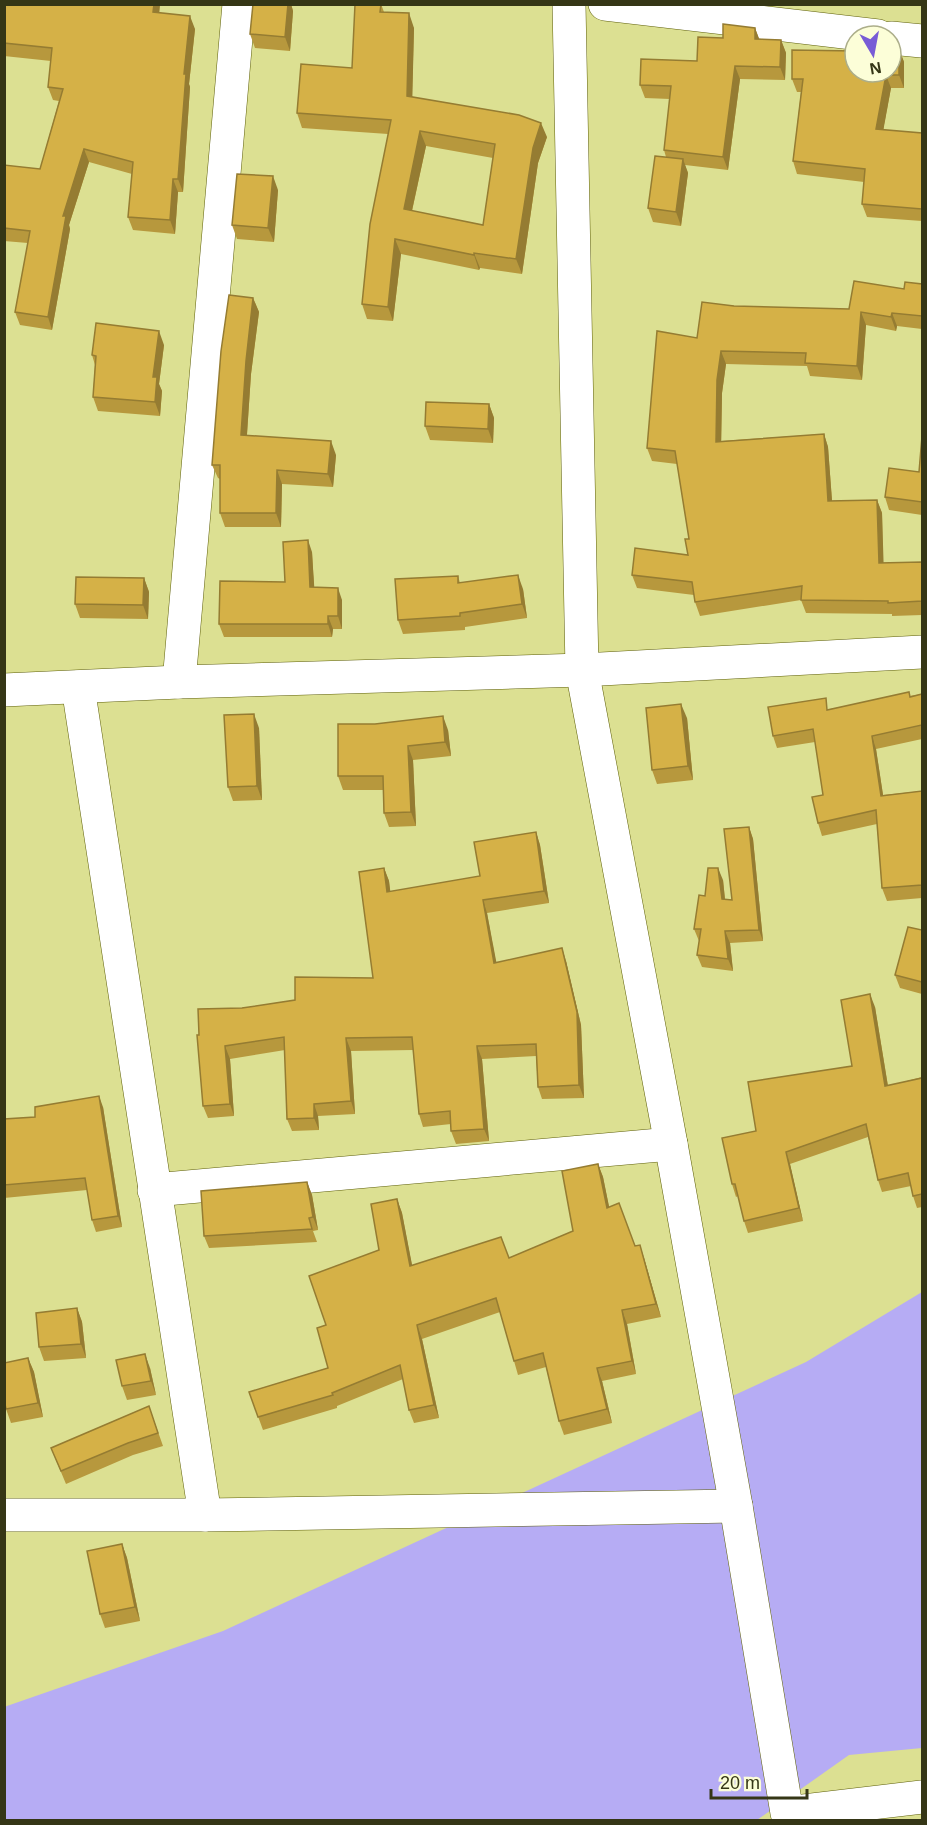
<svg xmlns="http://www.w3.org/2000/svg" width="927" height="1825" viewBox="0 0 927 1825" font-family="Helvetica,sans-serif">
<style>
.green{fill:#b6acf4}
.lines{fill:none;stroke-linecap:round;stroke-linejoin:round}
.minor-casing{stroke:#5f600a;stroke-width:34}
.minor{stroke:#fff;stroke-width:33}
.wall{fill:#b7983d;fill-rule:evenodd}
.shaded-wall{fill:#957c32}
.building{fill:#d5b147;stroke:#957c32;stroke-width:1.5;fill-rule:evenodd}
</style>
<rect width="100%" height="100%" fill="#dce092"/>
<polygon class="green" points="922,1292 922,1748 849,1755 757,1820 5,1820 4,1707 223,1631 806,1362"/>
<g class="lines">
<defs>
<g id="minor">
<polyline points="569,4 582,670 671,1144 736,1506 787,1813 922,1797"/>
<polyline points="605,4 878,36"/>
<polyline points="891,38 922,41"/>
<polyline points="179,682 239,4"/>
<polyline points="78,687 205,1515"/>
<polyline points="4,690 179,682 582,670 922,652"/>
<polyline points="154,1190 671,1144"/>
<polyline points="4,1515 205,1515 736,1506"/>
</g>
</defs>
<use href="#minor" class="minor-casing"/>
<use href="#minor" class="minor"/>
</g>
<g class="wall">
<polygon points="4,4 160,4 159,13 195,29 189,84 190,87 183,192 178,192 175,234 133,230 128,217 132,174 89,162 69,225 70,229 52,330 20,325 15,312 28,243 4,241 4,165 40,169 59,101 53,100 48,87 51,61 4,56"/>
<polygon points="288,4 291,4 293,11 290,51 255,48 250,34"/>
<path d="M381,4L384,12L414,28L412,97L547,137L538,163L522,274L480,268L479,270L401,254L393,321L367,319L362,304L388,134L302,128L297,113L352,68ZM426,146L493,158L483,225L412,211Z"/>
<polygon points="755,28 759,39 781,40 786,53 785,80 740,79 728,170 685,165 688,173 681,226 653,222 648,208 666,157 664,150 670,99 645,98 640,85 697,61 723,38"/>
<polygon points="899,49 904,62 904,88 891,88 883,130 922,133 922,221 867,217 862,204 864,182 797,174 793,161 801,92 797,92 792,79 855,72"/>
<polygon points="278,190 274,242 237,239 232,225"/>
<polygon points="922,284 922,329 897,326 896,331 866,325 862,380 810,376 807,366 726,364 722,393 721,441 824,434 828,447 832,501 877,500 882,513 883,563 922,562 922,615 892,616 892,614 806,613 801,600 700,616 695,602 694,595 637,588 632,575 688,555 689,539 677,464 652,461 647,448 697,338 734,306 849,309"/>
<polygon points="253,298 259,312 251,374 247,435 336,455 333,487 282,484 281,527 225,527 220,513 220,479 218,478 212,465"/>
<polygon points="164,345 159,384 162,391 160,416 98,411 93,397 95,365 92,355"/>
<polygon points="489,404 494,418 493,443 430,440 425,426"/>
<polygon points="922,436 922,515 889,510 885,497 919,472"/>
<polygon points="312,552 314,587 342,600 342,629 333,629 332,637 224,637 219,624 285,582"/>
<polygon points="458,576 460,583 523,589 527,618 465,627 465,630 403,634 398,620"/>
<polygon points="144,578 149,592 148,619 80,618 75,604"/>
<polygon points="922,694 922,739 876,749 883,795 922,791 922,898 887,901 882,888 877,824 822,836 818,823 823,795 815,742 777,748 773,736 830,709"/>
<polygon points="687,718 693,780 657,784 652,770"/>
<polygon points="259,728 262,800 233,801 228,787"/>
<polygon points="448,730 451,756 413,760 416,826 389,827 384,813 383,790 343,790 338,776"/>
<polygon points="749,827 753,839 763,941 730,943 733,971 702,967 697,955 699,941 694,929 705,896 723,880 725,899 732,900"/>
<polygon points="536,832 540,845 549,903 487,913 496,963 566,961 581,1025 584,1098 542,1099 538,1087 536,1056 482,1059 489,1141 456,1144 451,1131 451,1124 423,1127 419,1114 413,1050 351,1051 355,1114 318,1116 319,1130 292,1131 287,1119 285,1050 230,1059 234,1116 208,1118 203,1106 199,1035 242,1008 295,1000 373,978 384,868 389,881 390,892 480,876"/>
<polygon points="922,930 922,994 900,988 895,975"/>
<polygon points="875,1007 888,1086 922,1077 922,1207 917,1208 913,1196 911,1186 882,1192 878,1180 868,1137 790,1164 803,1221 748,1233 744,1221 738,1196 736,1197 732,1184 756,1131 852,1066"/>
<polygon points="103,1107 122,1227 96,1232 92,1220 87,1190 4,1198 4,1119 35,1117"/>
<polygon points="598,1164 603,1177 609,1207 635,1246 644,1258 661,1317 627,1324 636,1374 602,1381 612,1423 564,1435 559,1421 546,1367 518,1375 500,1312 422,1339 439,1418 414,1423 409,1410 403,1379 337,1406 337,1408 263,1430 249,1392 328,1368 326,1325 379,1250 397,1199 402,1213 412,1266 509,1258 573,1231"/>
<polygon points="307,1182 312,1195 318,1230 313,1231 317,1242 209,1248 204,1236"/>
<polygon points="77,1308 82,1322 86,1358 44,1361 39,1347"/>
<polygon points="28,1358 34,1372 43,1417 11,1423 6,1409"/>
<polygon points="150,1368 156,1395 127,1400 122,1386"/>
<polygon points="149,1406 163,1446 133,1455 66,1484 51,1448"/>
<polygon points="122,1544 127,1558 140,1621 105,1628 100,1614"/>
</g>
<g class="shaded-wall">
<polygon points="154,4 160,4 158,25 153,12"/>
<polygon points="288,4 291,4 293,11 290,51 285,37"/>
<polygon points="409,13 414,28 412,111 407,96"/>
<polygon points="190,16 195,29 189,84 190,87 183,192 178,179 184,74"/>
<polygon points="755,28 760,41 755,39"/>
<polygon points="781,40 786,53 785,80 780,67"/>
<polygon points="899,49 904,62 904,88 899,75"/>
<polygon points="735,66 740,79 728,170 723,157"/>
<polygon points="886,75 891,88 881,143 876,129"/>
<polygon points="541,123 547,137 538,163 522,274 516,259 533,148"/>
<polygon points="420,131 426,146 409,224 404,209"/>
<polygon points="84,149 89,162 69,225 70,229 52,330 48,317 63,216"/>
<polygon points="683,159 688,173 681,226 676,212"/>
<polygon points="273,176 278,190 274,242 268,228"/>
<polygon points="173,179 178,192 175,234 170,220"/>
<polygon points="395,239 401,254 393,321 388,307"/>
<polygon points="474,253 480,268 479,270 474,255"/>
<polygon points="253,298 259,312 251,374 246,448 241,435 246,361"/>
<polygon points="861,312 866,325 862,380 857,366"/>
<polygon points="892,313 897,326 896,331 891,317"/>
<polygon points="159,331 164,345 159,384 162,391 160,416 155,402 153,377"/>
<polygon points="721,351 726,364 722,393 721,455 716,442 717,380"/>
<polygon points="489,404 494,418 493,443 488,429"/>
<polygon points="824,434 828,447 833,514 828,501"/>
<polygon points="331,441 336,455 333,487 328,474"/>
<polygon points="277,470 282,484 281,527 276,513"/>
<polygon points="877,500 882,513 884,577 879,563"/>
<polygon points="308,540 312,552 315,599 310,587"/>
<polygon points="518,575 523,589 527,618 522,604"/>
<polygon points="144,578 149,592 148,619 143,605"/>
<polygon points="338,588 342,600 342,629 338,616"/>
<polygon points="328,616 333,629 332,637 328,624"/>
<polygon points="681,704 687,718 693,780 688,766"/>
<polygon points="254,714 259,728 262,800 257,786"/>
<polygon points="443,716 448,730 451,756 445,742"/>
<polygon points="872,736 876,749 885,808 881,796"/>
<polygon points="408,746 413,760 416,826 411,812"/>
<polygon points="749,827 753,839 763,941 759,930"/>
<polygon points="536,832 540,845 549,903 544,891"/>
<polygon points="384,868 389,881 392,905 387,892"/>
<polygon points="718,868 723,880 726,910 722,899"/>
<polygon points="483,900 487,913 499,976 494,963"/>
<polygon points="725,931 730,943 733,971 728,959"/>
<polygon points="562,948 566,961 581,1025 584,1098 579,1085"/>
<polygon points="870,994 875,1007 890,1099 885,1086"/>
<polygon points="346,1038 351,1051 355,1114 351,1101"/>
<polygon points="225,1046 230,1059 234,1116 230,1104"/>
<polygon points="477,1046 482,1059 489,1141 484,1129"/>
<polygon points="99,1096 103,1107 122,1227 118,1216"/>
<polygon points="314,1104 318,1116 319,1130 314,1118"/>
<polygon points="786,1152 790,1164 803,1221 799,1208"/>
<polygon points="598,1164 603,1177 612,1221 607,1208"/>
<polygon points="307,1182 312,1195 318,1230 313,1217"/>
<polygon points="397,1199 402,1213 415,1280 410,1266"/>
<polygon points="640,1245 644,1258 661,1317 656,1304"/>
<polygon points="77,1308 82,1322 86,1358 81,1344"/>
<polygon points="622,1310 627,1324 636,1374 632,1361"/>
<polygon points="417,1325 422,1339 439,1418 434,1405"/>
<polygon points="145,1354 150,1368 156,1395 151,1381"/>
<polygon points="28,1358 34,1372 43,1417 38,1403"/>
<polygon points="597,1368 602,1381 612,1423 607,1409"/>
<polygon points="122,1544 127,1558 140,1621 135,1607"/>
</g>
<g class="building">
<polygon points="4,4 154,4 153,12 190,16 184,74 186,74 178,179 173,179 170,220 128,217 133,162 84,149 63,216 66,216 48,317 15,312 30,231 4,228 4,165 40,169 63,89 48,87 52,48 4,43"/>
<polygon points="253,4 288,4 285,37 250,34"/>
<path d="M355,4H381L380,12L409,13L407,96L519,115L541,123L533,148L516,259L474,253V255L395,239L388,307L362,304L370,224L391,120L297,113L301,64L352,68ZM420,131L495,144L483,225L404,209Z"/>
<polygon points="723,24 755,28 755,39 781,40 780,67 735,66 723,157 664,150 671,86 640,85 641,59 697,61 698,37 723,38"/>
<polygon points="891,49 899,49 899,75 886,75 876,129 922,133 922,209 862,204 865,169 793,161 803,79 792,79 792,50 855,51 855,72 891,72"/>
<polygon points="655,156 683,159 676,212 648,208"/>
<polygon points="237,174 273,176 268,228 232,225"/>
<polygon points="854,281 904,289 905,282 922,284 922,316 892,313 891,317 861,312 857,366 805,363 806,353 721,351 717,380 716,442 824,434 828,501 877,500 879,563 922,562 922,601 888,603 888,601 801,600 802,586 695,602 692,582 632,575 635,548 688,555 685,539 689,539 675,451 647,448 657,331 697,338 702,302 734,306 849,309"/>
<polygon points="229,295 253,298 246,361 241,435 331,441 328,474 277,470 276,513 220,513 220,465 212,465 221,351"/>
<polygon points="96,323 159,331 153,377 157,377 155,402 93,397 96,356 92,355"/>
<polygon points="426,402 489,404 488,429 425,426"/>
<polygon points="922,436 922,502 885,497 889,468 919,472"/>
<polygon points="308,540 310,587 338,588 338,616 328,616 328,624 219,624 220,581 285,582 283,542"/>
<polygon points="518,575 522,604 460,613 460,616 398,620 395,579 458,576 458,583"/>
<polygon points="76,577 144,578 143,605 75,604"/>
<polygon points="909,692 910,697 922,694 922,725 872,736 881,796 922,791 922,885 882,888 876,810 818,823 812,797 823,795 813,729 773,736 768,707 826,698 827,710"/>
<polygon points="681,704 688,766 652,770 646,708"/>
<polygon points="254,714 257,786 228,787 224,715"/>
<polygon points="443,716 445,742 408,746 411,812 384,813 383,776 338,776 338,724 375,724"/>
<polygon points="749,827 759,930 725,931 728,959 697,955 701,929 694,929 699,895 705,896 708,868 718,868 722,899 732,900 724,829"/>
<polygon points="536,832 544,891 483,900 494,963 562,948 577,1012 579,1085 538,1087 536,1044 477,1046 484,1129 451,1131 450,1111 419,1114 412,1037 346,1038 351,1101 314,1104 314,1118 287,1119 284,1037 225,1046 230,1104 203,1106 197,1035 199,1035 198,1009 242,1008 295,1000 295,977 373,978 359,872 384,868 387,892 480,876 474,842"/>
<polygon points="908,927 922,930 922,982 895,975"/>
<polygon points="870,994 885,1086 922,1078 922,1194 913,1196 908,1173 878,1180 866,1124 786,1152 799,1208 744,1221 735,1184 732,1184 722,1138 756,1131 748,1082 852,1066 841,1000"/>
<polygon points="99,1096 118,1216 92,1220 85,1178 4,1185 4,1119 35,1117 35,1107"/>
<polygon points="598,1164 607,1208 619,1203 635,1246 640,1245 656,1304 622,1310 632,1361 597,1368 607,1409 559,1421 543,1353 514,1361 496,1298 417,1325 434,1405 409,1410 400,1365 332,1393 333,1395 258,1417 249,1392 328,1368 317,1328 326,1325 309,1276 379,1250 371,1204 397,1199 410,1266 501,1237 509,1258 573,1231 562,1171"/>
<polygon points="307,1182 313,1217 309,1218 312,1229 204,1236 201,1191"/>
<polygon points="77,1308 81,1344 39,1347 36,1313"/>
<polygon points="145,1354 151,1381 122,1386 116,1360"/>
<polygon points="28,1358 38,1403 6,1409 4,1400 4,1363"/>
<polygon points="149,1406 158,1433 128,1443 61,1471 51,1448"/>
<polygon points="122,1544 135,1607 100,1614 87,1551"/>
</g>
<rect width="927" height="1825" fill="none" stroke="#353616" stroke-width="12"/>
<g transform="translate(873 54) rotate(170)"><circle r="28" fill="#fcfed8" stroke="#acae8a" stroke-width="1.5"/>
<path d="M0-4.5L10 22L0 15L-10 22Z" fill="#785cd6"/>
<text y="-9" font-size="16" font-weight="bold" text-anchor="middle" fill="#353616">N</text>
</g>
<path d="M711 1789v9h96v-9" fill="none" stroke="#353616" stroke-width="3"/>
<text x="720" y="1789" font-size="18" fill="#353616" stroke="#fcfed8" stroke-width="4.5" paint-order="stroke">20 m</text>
</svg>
